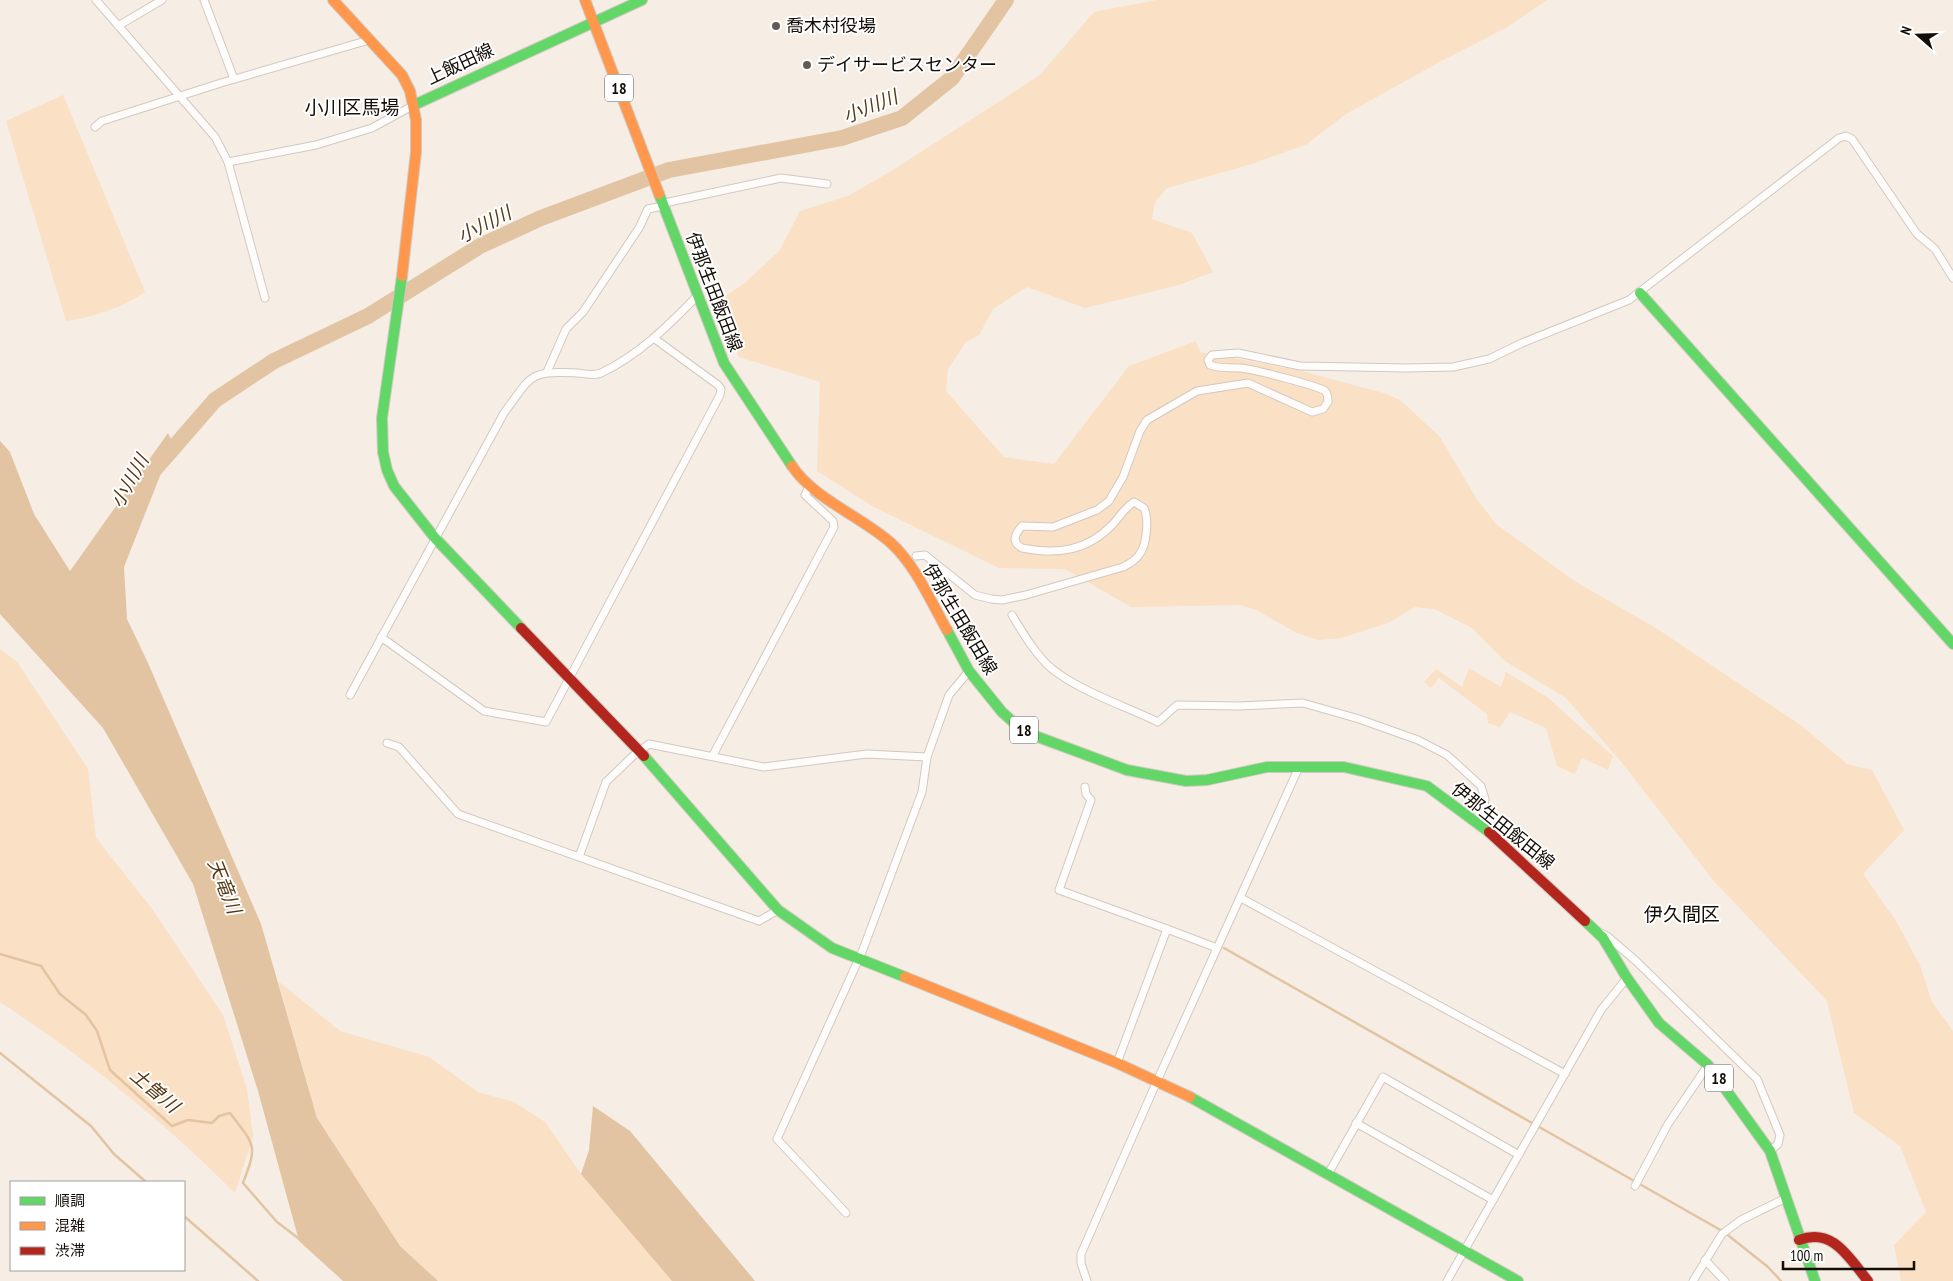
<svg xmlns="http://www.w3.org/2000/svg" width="1953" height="1281" viewBox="0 0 1953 1281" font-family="'PT Sans Narrow','Noto Sans JP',sans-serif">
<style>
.green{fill:#fae0c4}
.water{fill:#e2c4a2}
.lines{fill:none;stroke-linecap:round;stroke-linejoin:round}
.stream{stroke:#e2c4a2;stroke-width:2.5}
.river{stroke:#e2c4a2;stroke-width:16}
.street-casing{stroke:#d1c9c1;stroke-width:9}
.fast-casing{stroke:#d1c9c1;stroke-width:12}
.slow-casing{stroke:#d1c9c1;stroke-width:12}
.jam-casing{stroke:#d1c9c1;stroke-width:12}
.street{stroke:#fefcfb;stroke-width:7}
.fast{stroke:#63d668;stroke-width:10}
.slow{stroke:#ff974d;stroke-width:10}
.jam{stroke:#b3261e;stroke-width:10}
.poi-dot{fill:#635c54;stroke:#fff;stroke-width:2}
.labels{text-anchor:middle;stroke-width:4;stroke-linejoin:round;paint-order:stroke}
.shield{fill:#fff;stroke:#5a5651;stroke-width:1}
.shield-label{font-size:16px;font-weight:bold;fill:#140e07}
.poi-label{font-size:18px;fill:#140e07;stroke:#fff;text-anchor:start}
.street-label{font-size:18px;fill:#140e07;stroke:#fff}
.water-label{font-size:19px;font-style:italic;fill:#553a16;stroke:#fff}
.neighbourhood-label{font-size:19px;fill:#140e07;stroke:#fff}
</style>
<rect width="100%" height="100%" fill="#f6ede4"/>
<g class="green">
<polygon points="1157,0 1547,0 1504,29 1443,60 1346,114 1307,144 1252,164 1167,188 1155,202 1152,219 1192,233 1213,272 1179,285 1085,308 1027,287 993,309 979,335 966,342 948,369 946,391 1004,457 1054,464 1129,366 1196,341 1200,352 1297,370 1384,393 1400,400 1440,437 1476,498 1496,524 1573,580 1659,630 1802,726 1847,764 1872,770 1904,830 1863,874 1896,921 1920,965 1932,1002 1953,1031 1953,1281 1901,1281 1894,1245 1926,1212 1900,1146 1854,1113 1827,1001 1713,880 1623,764 1566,698 1505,661 1472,628 1434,609 1415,607 1388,623 1341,638 1318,640 1297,633 1256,610 1240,605 1131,607 1065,569 999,568 874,507 817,471 820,382 739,357 712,305 745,283 780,250 800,211 848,196 893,170 1040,75 1094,12"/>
<path d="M63,95L145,292C121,308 94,317 66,321L6,121Z"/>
<path d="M0,649L17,662L88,769L96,838L152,909L223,1015L247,1089L253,1136L235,1193C163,1121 86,1058 0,1002Z"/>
<polygon points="1469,668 1501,687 1506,672 1547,697 1613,756 1608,770 1582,758 1575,774 1557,766 1546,728 1510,712 1500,727 1488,723 1487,714 1439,678 1431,688 1424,682 1436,669 1462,687"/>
<polygon points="278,981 340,1031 429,1057 478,1092 514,1102 545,1122 581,1174 672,1281 438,1281 400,1246 317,1118"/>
</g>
<g class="water">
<polygon points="168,433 173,443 124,567 127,619 148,663 261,924 317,1118 400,1246 438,1281 343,1281 299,1241 258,1091 193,884 103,728 0,614 0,441 10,452 34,514 70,571"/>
<polygon points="593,1106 630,1131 755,1281 672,1281 581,1174 589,1150"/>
</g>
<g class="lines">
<g class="stream">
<polyline points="1224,948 1724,1232 1768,1267 1781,1281"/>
<path d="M0,954L41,966L60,994L86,1015L97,1031L110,1070L172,1126L188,1120L212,1123L219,1116L230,1113C255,1146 258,1144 243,1183L277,1222L302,1241"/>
<polyline points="0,1053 91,1126 114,1154 146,1182"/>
<polyline points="184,1216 258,1281"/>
</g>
<polyline class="river" points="155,469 215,400 274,361 368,316 480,246 541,218 669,170 842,138 902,118 952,78 1006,0"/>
<defs>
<g id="street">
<polyline points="96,0 215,137 228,162 265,298"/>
<polyline points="204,0 234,79"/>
<polyline points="118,26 162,0"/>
<polyline points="95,127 102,121 221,83 369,40"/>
<polyline points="228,162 316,145 372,128 414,105"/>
<polyline points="669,202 781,178 827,184"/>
<polyline points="547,372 566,329 583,312 639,228 648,209 663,206"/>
<path d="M916,556L925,555L975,595L991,599L1002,600L1026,595L1123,567C1129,564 1135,561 1139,555C1147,545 1149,519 1144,508L1134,502C1125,507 1119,518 1112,525C1087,551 1057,555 1022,548C1011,542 1015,534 1022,526L1053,527L1097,510L1109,501L1123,477L1140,431L1147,420L1197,391L1248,383L1312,412L1323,409L1328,402C1328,398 1328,394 1325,391C1319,386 1252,369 1241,368C1231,367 1219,369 1210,365L1208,360L1212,355L1238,353L1300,366L1407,368L1453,367L1489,359L1522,343L1629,300L1839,138L1846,136L1852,139L1917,234L1935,249L1953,278"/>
<path d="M1012,615C1023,633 1035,654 1051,668C1079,691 1125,706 1158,722L1177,705L1239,706L1303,703L1359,719L1418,740L1447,755L1481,786L1485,799L1482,825"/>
<polyline points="381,637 484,711 546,722 720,395 721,389 718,385 655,339"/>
<path d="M350,695L504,413C533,374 528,371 578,373C585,374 595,376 601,373C639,355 668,326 697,296"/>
<polyline points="387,743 399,747 458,814 759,921 778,910"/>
<polyline points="713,755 834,527 833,521 805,495 810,485"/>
<polyline points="1085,787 1086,794 1091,800 1059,890 1167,929"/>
<polyline points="579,857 606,782 633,756 649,744 764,767 867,754 927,757"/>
<polyline points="1241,898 1565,1074"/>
<polyline points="1601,933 1607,936 1636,961 1757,1079 1780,1135 1778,1144 1770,1151"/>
<polyline points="1117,1063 1167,929 1217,948"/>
<polyline points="1356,1123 1493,1200"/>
<polyline points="1328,1174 1383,1077 1519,1155"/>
<polyline points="1635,1186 1668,1124 1708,1065"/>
<polyline points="846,1213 777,1139 862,952 922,792 927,757 949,695 969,671"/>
<polyline points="1705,1260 1725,1281"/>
<polyline points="1087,1281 1081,1263 1081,1254 1157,1081 1299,767"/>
<polyline points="1447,1281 1601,1010 1627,978"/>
<polyline points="1693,1281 1722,1234 1741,1220 1786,1198"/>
</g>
<g id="fast">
<polyline points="414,105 642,0"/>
<polyline points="659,194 724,363 792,466"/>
<polyline points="402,276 382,418 383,452 387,470 394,486 435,538 521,628"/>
<polyline points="1640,293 1953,644"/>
<polyline points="947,630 969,671 1002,712 1020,728 1038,737 1127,770 1186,781 1207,780 1267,767 1344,767 1427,786 1489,832"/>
<polyline points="644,756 778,910 832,948 905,977"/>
<polyline points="1585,921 1603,938 1627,978 1659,1023 1708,1065 1770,1151 1815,1281"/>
<polyline points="1190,1097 1518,1281"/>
</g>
<g id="slow">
<polyline points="333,0 402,75 410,91 416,120 416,152 402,276"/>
<polyline points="585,0 659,194"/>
<path d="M792,466C814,499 862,517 891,543C916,566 930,600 947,630"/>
<polyline points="905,977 1117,1063 1190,1097"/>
</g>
<g id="jam">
<polyline points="521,628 644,756"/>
<polyline points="1489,832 1585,921"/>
<path d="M1799,1240C1833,1227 1849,1258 1868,1281"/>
</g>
</defs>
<use href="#street" class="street-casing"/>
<use href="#fast" class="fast-casing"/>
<use href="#slow" class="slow-casing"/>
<use href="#jam" class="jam-casing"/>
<use href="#street" class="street"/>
<use href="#fast" class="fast"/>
<use href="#slow" class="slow"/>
<use href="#jam" class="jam"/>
</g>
<g class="poi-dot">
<circle cx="776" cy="26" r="5"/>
<circle cx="807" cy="65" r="5"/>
</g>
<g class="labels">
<g class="shield">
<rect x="605" y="74.5" width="28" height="27" rx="4"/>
<rect x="1010" y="716.5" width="28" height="27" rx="4"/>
<rect x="1705" y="1064.5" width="28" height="27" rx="4"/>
</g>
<g class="shield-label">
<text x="619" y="94">18</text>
<text x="1024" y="736">18</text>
<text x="1719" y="1084">18</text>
</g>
<g class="poi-label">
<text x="786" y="32">喬木村役場</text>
<text x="817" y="71">デイサービスセンター</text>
</g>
<g class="street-label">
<text transform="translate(460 64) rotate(-25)" y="6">上飯田線</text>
<text transform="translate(714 292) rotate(69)" y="6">伊那生田飯田線</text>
<text transform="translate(960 619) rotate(59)" y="6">伊那生田飯田線</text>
<text transform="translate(1503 826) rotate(39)" y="6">伊那生田飯田線</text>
</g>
<g class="water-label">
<text transform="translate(870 106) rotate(-22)" y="7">小川川</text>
<text transform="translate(484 224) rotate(-27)" y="7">小川川</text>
<text transform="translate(129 481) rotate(-61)" y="7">小川川</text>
<text transform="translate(225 886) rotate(68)" y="7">天竜川</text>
<text transform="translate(155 1090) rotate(40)" y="7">土曽川</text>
</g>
<g class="neighbourhood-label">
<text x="352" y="114">小川区馬場</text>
<text x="1682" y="921">伊久間区</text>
</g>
</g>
<rect x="10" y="1181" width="175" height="90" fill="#ffffff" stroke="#a19f9c"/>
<rect x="20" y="1197" width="25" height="8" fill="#63d668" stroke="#a19f9c"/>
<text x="55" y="1206" font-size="15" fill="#140e07">順調</text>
<rect x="20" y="1222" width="25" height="8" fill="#ff974d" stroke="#a19f9c"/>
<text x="55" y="1231" font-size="15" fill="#140e07">混雑</text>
<rect x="20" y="1247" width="25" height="8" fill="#b3261e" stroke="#a19f9c"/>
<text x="55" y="1256" font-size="15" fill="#140e07">渋滞</text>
<g transform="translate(1918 35) rotate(290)" stroke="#ffffff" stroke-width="4" paint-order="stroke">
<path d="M0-4L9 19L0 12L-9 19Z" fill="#140e07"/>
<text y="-8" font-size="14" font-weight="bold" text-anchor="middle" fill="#140e07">N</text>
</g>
<path d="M1783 1261v8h131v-8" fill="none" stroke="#140e07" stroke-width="2.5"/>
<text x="1790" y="1261" font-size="15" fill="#140e07" stroke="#ffffff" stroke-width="4" paint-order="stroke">100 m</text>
</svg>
